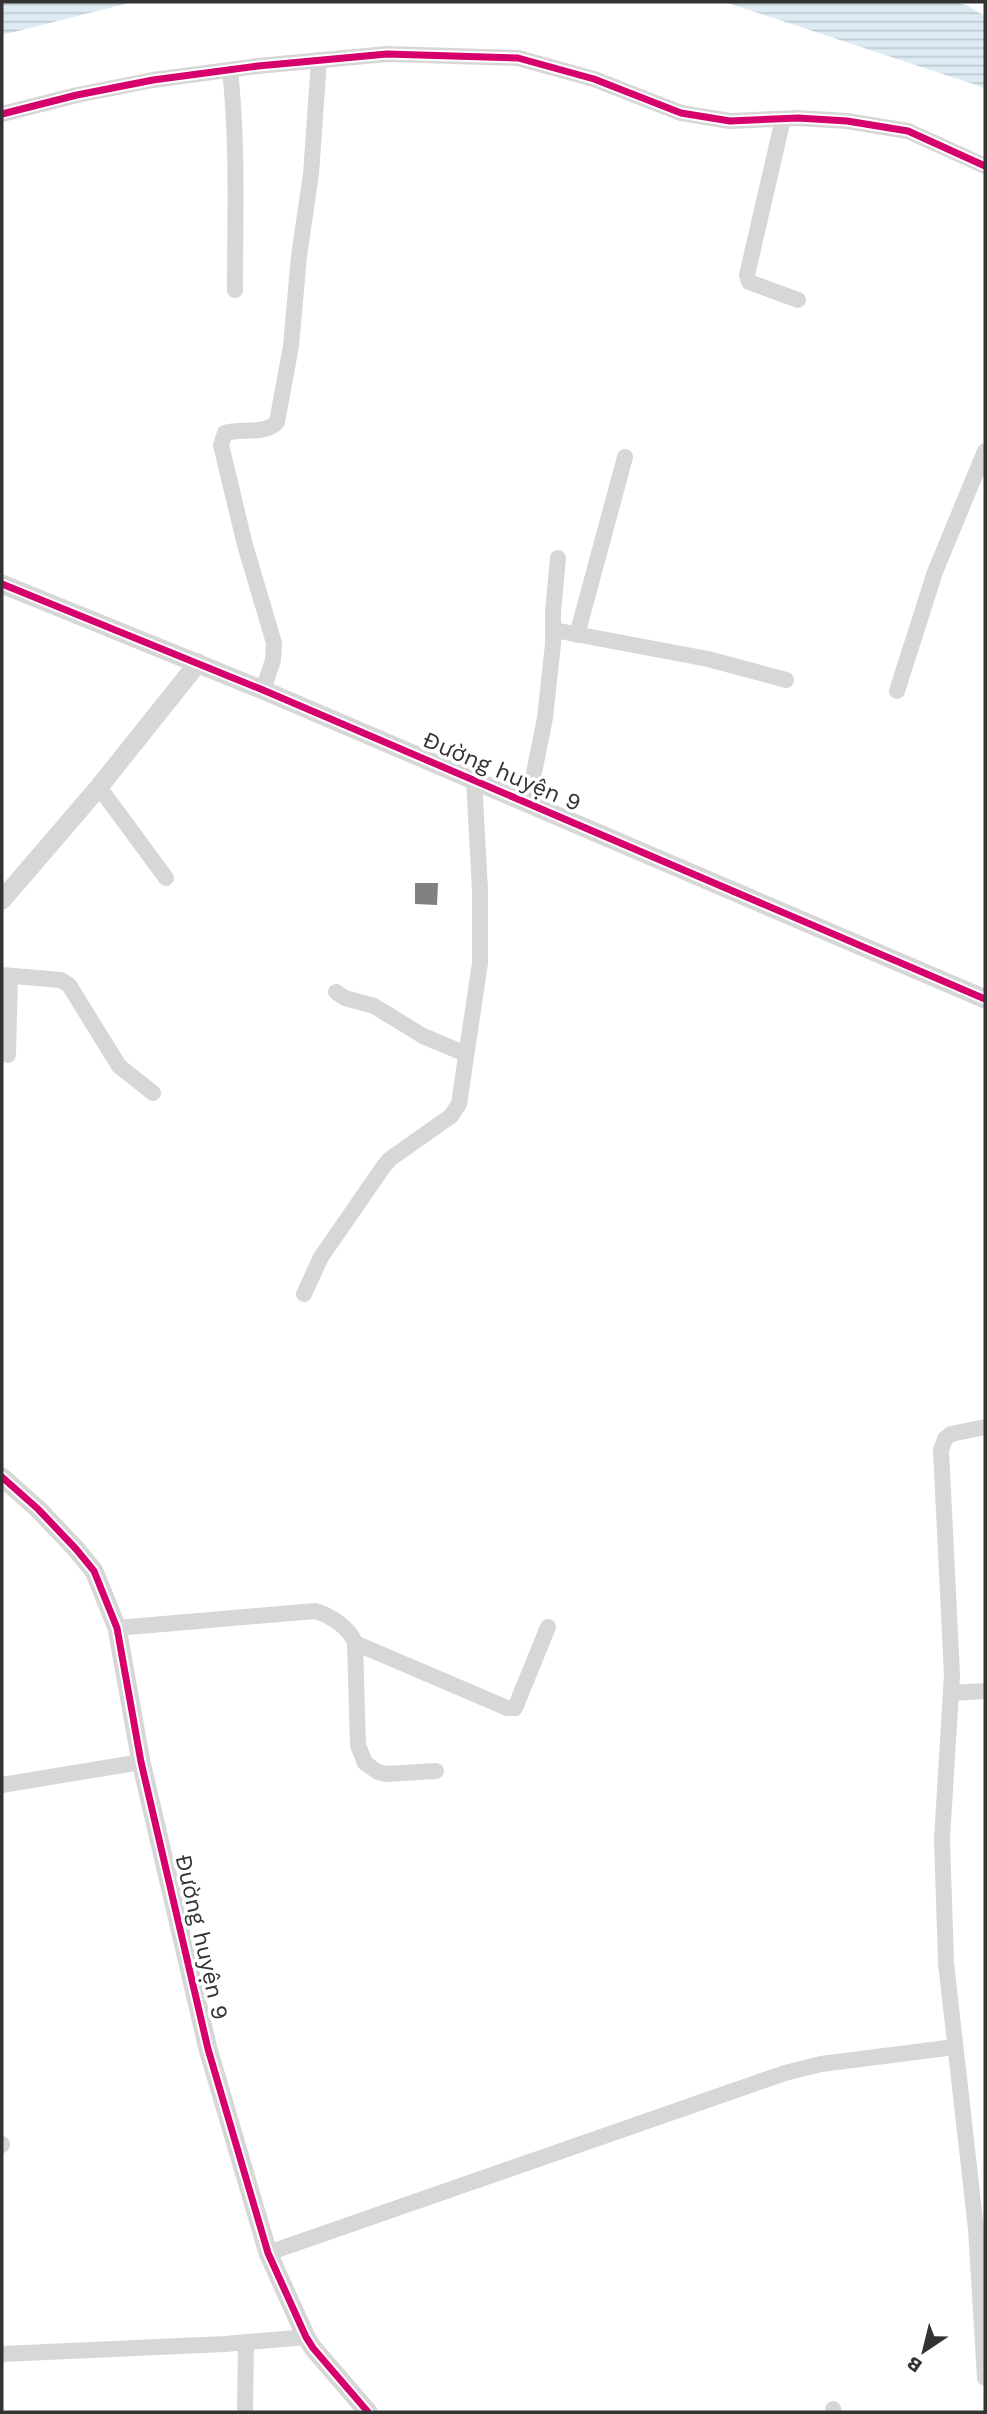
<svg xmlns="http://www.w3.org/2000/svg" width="987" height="2414" viewBox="0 0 987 2414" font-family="'Work Sans',sans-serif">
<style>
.water{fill:url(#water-rules)}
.building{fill:#818181}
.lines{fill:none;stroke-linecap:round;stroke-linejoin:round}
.minor{stroke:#d7d7d7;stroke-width:16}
.tertiary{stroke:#d7d7d7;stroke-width:19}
.cycleway-casing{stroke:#fff;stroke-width:11}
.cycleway{stroke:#d6006c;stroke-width:7}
.labels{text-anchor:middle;stroke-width:7;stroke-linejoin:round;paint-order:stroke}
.street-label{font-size:23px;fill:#333;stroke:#fff}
</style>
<defs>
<pattern id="water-rules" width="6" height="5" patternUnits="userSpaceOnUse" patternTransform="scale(1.75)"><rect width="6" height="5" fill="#ddebf3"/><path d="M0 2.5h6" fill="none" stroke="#becad1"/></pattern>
</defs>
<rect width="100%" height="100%" fill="#fff"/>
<g class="water">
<polygon points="2,2 133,2 2,35"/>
<polygon points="725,2 952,2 966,5 985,16 985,88"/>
</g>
<polygon class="building" points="415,883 438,883 437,905 415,904"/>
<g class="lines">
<g class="minor">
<path d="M230,70C238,143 235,216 235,290"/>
<polyline points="2,114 77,95 153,80 258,66 387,54 518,58 594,79 681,113 730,121 798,118 847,121 908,131 985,166"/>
<polyline points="783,119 747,275 749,282 798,300"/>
<polyline points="554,630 708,659 786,680"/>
<polyline points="577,635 625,457"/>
<path d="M263,690L273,660L274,643L245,545L221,445L225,433C241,428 265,435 277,422L291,346L299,256L311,174L319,60"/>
<polyline points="897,691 935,572 985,451"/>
<polyline points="99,787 166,878"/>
<polyline points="528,803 545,718 553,644 553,612 558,558"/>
<polyline points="2,975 61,980 69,985 119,1066 153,1093"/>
<polyline points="336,992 345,998 374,1006 423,1036 466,1054"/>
<polyline points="8,1055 10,976"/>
<polyline points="304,1294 321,1257 384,1166 390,1159 451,1116 459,1104 480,963 480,890 474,780"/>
<polyline points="985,1427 951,1434 945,1439 941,1450 952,1675 942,1839 946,1963 976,2229 985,2378"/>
<path d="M117,1628L315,1611C330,1615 350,1628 355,1643L358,1745L365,1763L378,1772L386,1774L436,1771"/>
<polyline points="355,1643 507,1708 515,1708 548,1627"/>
<polyline points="951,1693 985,1691"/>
<polyline points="2,1785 141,1762"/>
<polyline points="2,2144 2,2145"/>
<polyline points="268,2253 785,2073 821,2064 955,2047"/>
<polyline points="2,2354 225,2344 306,2337"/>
<polyline points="833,2409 834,2412"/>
<polyline points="245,2412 246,2342"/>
</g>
<g class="tertiary">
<polyline points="2,584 263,690 985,999"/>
<polyline points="2,900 99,787 198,663"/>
<polyline points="2,1477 38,1509 76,1549 94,1571 117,1628 141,1762 208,2049 268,2253 306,2337 313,2348 368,2412"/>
</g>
<defs>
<g id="cycleway">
<polyline points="2,114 77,95 153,80 258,66 387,54 518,58 594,79 681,113 730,121 798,118 847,121 908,131 985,166"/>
<polyline points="2,584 263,690 985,999"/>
<polyline points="2,1477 38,1509 76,1549 94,1571 117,1628 141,1762 208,2049 268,2253 306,2337 313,2348 368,2412"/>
</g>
</defs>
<use href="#cycleway" class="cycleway-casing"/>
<use href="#cycleway" class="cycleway"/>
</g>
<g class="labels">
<g class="street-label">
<text transform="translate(502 771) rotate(23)" y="8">Đường huyện 9</text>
<text transform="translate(202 1937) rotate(77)" y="8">Đường huyện 9</text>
</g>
</g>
<rect width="987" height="2414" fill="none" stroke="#333333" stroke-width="7"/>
<g transform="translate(924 2351) rotate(215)" stroke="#ffffff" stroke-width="5" paint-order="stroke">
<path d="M0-5L12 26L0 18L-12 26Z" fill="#333333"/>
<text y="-10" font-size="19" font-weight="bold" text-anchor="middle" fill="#333333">B</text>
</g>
</svg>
